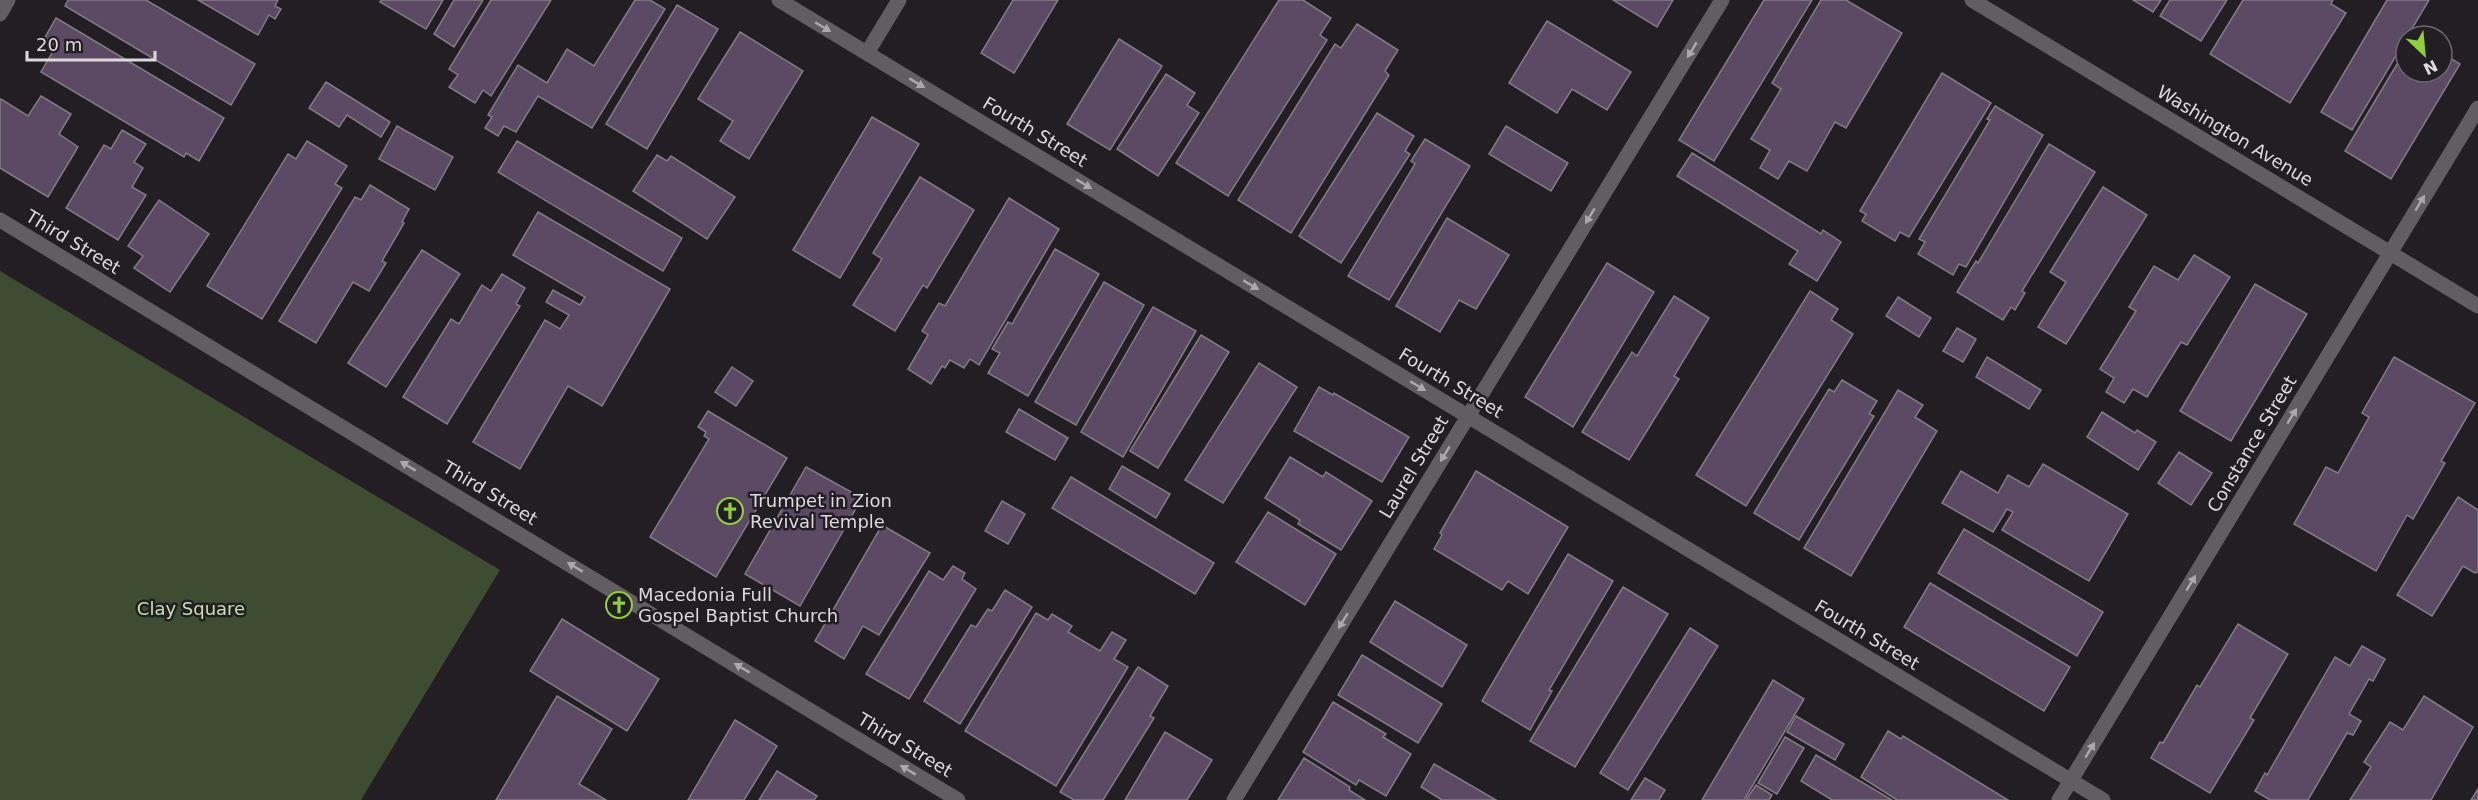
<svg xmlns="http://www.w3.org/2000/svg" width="2478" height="800" viewBox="0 0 2478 800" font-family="'DejaVu Sans',sans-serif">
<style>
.green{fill:#3e4c31}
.building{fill:#5c4963;stroke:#817c83;stroke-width:1.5}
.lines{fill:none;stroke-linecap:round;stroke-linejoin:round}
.street{stroke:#605e61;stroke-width:15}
.oneway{fill:#aba8ac}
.labels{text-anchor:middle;stroke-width:5;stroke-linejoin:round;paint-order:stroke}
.street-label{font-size:18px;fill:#dddade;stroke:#221e23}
.poi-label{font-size:18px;fill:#dddade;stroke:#221e23;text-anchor:start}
.park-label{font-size:18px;fill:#c6e1ab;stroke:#221e23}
</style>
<rect width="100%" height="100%" fill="#221e23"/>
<polygon class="green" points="0,271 500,570 361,800 0,800"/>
<g class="building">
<polygon points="68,0 146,0 255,64 231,105 65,6"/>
<polygon points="198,0 278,0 275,6 281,9 275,19 269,15 258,35"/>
<polygon points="381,0 443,0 426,29 380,2"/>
<polygon points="454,0 483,0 454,47 434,34"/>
<polygon points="491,0 551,0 491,96 483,90 475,103 449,87 458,75 449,69"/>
<polygon points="635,0 650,0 665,9 592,128 538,96 516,132 504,126 498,136 485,128 492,117 488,115 518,65 547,83 567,49 594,66"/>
<polygon points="1013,0 1058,0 1014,73 981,53"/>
<polygon points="1279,0 1303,0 1331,18 1320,35 1327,40 1228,196 1176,163"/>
<polygon points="1613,0 1673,0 1657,27"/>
<polygon points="1764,0 1812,0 1714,161 1679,140"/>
<polygon points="1821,0 1846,0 1902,33 1846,128 1835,122 1807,171 1789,161 1778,179 1760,168 1770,150 1751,139 1781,89 1772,83"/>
<polygon points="2133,0 2161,0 2153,12"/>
<polygon points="2170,0 2227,0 2201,41 2160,16"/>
<polygon points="2243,0 2333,0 2331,4 2346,13 2290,103 2210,54"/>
<polygon points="2387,0 2429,0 2352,130 2321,112"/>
<polygon points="677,5 718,29 647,149 606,124"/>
<polygon points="56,18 224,118 199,161 186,153 184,157 41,72 56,46 44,39"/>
<polygon points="1547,21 1631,72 1607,110 1572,89 1557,113 1509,83"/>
<polygon points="1357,24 1398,50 1385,71 1389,75 1291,233 1238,200 1335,44 1341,48"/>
<polygon points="740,32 803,71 749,159 720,141 733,121 698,99"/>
<polygon points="1119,39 1162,66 1110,150 1067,124"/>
<polygon points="2406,49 2406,72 2442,72 2442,53 2460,64 2391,179 2345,151"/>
<polygon points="1942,73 1991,103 1909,237 1900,232 1895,241 1862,221 1866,214 1860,211"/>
<polygon points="1166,74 1195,93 1187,105 1199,113 1158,176 1117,149"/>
<polygon points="326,82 390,122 381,137 347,115 339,127 309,108"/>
<polygon points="41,96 71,114 59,134 78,147 48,197 0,168 0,101 1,99 28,116"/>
<polygon points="1995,106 2043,135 1966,267 1959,264 1953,275 1918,254 1925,242 1919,239 1990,120 1987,119"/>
<polygon points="1377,113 1414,136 1405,151 1410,154 1341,263 1299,236"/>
<polygon points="872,117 919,144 840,278 793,250"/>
<polygon points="397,126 453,157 435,190 379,159"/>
<polygon points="1506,126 1568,163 1551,191 1489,154"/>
<polygon points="122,130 146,144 134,162 143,168 132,187 146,195 118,240 66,208 104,145 111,149"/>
<polygon points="1425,139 1470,166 1389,300 1348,276 1415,164 1411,161"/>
<polygon points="307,141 347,166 335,184 342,188 262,319 207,286 288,154 296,159"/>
<polygon points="517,141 682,238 663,271 498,172"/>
<polygon points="2049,144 2095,172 2022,291 2025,293 2015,310 2011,307 2003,320 1957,292 1976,261 1978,263"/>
<polygon points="1692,153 1821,234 1823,230 1841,242 1817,281 1789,264 1798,251 1677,176"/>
<polygon points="657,155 667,161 671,156 735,197 707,239 633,191"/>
<polygon points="920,177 974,210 927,288 923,285 895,331 853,305 882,259 873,253"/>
<polygon points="370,185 409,209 402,222 404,223 382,261 386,263 369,291 353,282 316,343 279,321 355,197 361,200"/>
<polygon points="2103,187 2147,215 2066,344 2038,327 2066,282 2050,272"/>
<polygon points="1009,198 1059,229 979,365 970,359 964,368 950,360 945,368 942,366 931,384 908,369 928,335 922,331 939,303 945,306"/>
<polygon points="159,200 209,234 170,292 134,268 143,256 128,246"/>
<polygon points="538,212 670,289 602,406 568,386 520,469 473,442 545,320 560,329 569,315 546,302 553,290 580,305 585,297 513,255"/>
<polygon points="1447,218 1509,255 1476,309 1459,300 1440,332 1396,306"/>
<polygon points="1055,249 1099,274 1028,396 988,373 1000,353 992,349 1008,322 1012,324"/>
<polygon points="422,250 460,274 386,387 348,363"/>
<polygon points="2194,255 2230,277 2187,345 2181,342 2147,397 2133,389 2124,403 2106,392 2114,378 2100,369 2136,311 2129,307 2154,266 2178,280"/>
<polygon points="1607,263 1654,292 1573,427 1525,397"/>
<polygon points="502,274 525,288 516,304 520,306 447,424 403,397 451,319 459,324 482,285 491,291"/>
<polygon points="1104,282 1144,305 1076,425 1035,402"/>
<polygon points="2255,284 2307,314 2231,441 2180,411"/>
<polygon points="1810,291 1838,309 1831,320 1853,334 1746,506 1696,475"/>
<polygon points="1674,296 1709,318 1674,376 1679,379 1629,460 1582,432 1632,352 1637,356"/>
<polygon points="1898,297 1931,318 1919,337 1886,316"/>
<polygon points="1153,307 1196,331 1123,457 1081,432"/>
<polygon points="1957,328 1976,339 1963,362 1943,351"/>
<polygon points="1201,335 1229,352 1158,468 1130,451"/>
<polygon points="1987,357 2041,390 2029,409 1976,377"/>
<polygon points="2394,357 2475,403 2441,461 2445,463 2413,519 2407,515 2376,571 2294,524 2326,467 2338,473 2369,417 2362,413"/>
<polygon points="1259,363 1297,387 1223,503 1185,480"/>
<polygon points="732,367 753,381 736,406 715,392"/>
<polygon points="1842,380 1877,401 1869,414 1874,416 1799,540 1754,513 1829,389 1834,392"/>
<polygon points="1319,387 1333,395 1334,393 1409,437 1382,482 1294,431"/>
<polygon points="1898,390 1923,405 1915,417 1937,431 1851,576 1804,548"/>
<polygon points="1019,409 1068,438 1055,460 1006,432"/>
<polygon points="708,411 787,458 716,577 650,537 709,439 704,436 706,432 698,427"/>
<polygon points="2102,412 2135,433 2137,430 2156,442 2138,470 2087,437"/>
<polygon points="2179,452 2212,473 2191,505 2158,483"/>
<polygon points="1290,457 1323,477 1326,472 1372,501 1341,550 1298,524 1300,520 1265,498"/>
<polygon points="2043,464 2128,514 2089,581 2002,530 2013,512 2007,509 1993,532 1942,503 1961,471 1998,493 2008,475 2029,487"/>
<polygon points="1122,466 1170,494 1156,518 1109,489"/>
<polygon points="806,467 862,498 800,606 745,574"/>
<polygon points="1476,471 1568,527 1528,594 1508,581 1502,590 1434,549 1442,535 1440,533"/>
<polygon points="1071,477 1214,563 1195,594 1052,508"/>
<polygon points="2458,497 2478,510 2478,572 2475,573 2463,566 2432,616 2397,595"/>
<polygon points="1002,501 1025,514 1008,544 985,531"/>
<polygon points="1268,512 1336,554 1305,605 1236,562"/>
<polygon points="882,525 930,553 879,635 863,626 844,659 815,641"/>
<polygon points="1964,529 2103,612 2077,656 1938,573"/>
<polygon points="1568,554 1613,581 1549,690 1552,691 1530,730 1482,701"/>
<polygon points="953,566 965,573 962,579 976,589 909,699 866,674 929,571 943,580"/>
<polygon points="1930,583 2070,667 2044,711 1904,627"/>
<polygon points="1623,587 1668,614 1575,767 1530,741"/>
<polygon points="1005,590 1032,607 960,724 924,701 971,625 976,627 988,609 992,611"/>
<polygon points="1395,601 1467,645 1442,687 1370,642"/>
<polygon points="1036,613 1048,620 1052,614 1072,626 1068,632 1100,651 1112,632 1126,640 1114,659 1128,667 1056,786 965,731"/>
<polygon points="562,619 659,679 627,731 530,671"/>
<polygon points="2238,624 2288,654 2250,718 2254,720 2210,793 2151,758 2160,742 2163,743 2197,685 2200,687"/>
<polygon points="1690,628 1718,646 1628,790 1600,773"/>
<polygon points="2362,646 2385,659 2373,681 2369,679 2349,714 2361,721 2353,735 2347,733 2308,800 2270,800 2255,791 2265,773 2267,775 2335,657 2350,666"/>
<polygon points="1362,655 1442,704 1418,743 1338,695"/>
<polygon points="1138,667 1168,686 1150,716 1154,718 1103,800 1074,800 1060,792"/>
<polygon points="1773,680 1804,699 1744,800 1702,800"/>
<polygon points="557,696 612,729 579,784 606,800 496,800"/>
<polygon points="2424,696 2473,727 2431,800 2350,800 2371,767 2364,762 2390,722 2403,730"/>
<polygon points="1333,702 1386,734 1383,737 1411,754 1386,796 1359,780 1356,785 1303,752"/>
<polygon points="1796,716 1844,744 1835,760 1787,732"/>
<polygon points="735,720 777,746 744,800 688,800"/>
<polygon points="1888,731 1901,739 1903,736 2008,800 1897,800 1861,777"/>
<polygon points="1165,732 1212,760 1187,800 1125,800"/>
<polygon points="1785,737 1804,748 1777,794 1758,783"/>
<polygon points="1816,755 1892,800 1832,800 1801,781"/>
<polygon points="1304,758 1350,787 1349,790 1365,800 1278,800"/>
<polygon points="1434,764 1496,800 1442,800 1421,787"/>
<polygon points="777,771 817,796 814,800 759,800"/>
<polygon points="1645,778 1665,790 1659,800 1631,800"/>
<polygon points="1756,785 1772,795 1769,800 1746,800"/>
<polygon points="2478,789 2478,800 2471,800"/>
</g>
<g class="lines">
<g class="street">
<polyline points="779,0 2103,800"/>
<polyline points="1972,0 2478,306"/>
<polyline points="0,14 8,0"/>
<polyline points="867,53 899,0"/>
<polyline points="0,220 958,800"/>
<polyline points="1234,800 1722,0"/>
<polyline points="2059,800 2478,108"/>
</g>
</g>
<defs><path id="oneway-solid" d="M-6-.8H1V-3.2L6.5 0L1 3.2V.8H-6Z" transform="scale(1.5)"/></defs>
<g class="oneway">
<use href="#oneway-solid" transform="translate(823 27) rotate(31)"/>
<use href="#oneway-solid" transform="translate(1692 50) rotate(121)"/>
<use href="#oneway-solid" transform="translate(917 83) rotate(31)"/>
<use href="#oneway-solid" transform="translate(1084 184) rotate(31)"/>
<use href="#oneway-solid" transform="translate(2420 203) rotate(-59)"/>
<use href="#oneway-solid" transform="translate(1590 216) rotate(121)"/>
<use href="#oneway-solid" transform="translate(1251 285) rotate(31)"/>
<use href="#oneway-solid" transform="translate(1418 386) rotate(31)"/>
<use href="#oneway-solid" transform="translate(2292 416) rotate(-59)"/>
<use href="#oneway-solid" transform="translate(1445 454) rotate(121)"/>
<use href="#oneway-solid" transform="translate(408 466) rotate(-149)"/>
<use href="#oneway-solid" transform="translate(575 567) rotate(-149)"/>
<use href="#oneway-solid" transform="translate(2191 583) rotate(-59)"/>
<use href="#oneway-solid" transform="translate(1343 621) rotate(121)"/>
<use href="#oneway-solid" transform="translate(742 668) rotate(-149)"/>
<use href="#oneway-solid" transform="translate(2090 750) rotate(-59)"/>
<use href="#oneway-solid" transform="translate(908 770) rotate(-149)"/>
</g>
<defs>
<symbol id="church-ring" viewBox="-11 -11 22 22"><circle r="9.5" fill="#221e23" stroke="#90cd40" stroke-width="1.5"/><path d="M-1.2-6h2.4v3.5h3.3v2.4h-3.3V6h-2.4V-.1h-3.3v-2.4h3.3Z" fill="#90cd40"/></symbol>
</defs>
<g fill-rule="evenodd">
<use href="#church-ring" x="715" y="496" width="30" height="30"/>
<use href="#church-ring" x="604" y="590" width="30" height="30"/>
</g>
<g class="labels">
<g class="street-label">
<text transform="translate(1035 132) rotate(31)" y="6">Fourth Street</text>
<text transform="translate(2235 136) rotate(31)" y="6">Washington Avenue</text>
<text transform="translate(73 242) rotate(31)" y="6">Third Street</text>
<text transform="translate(1451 383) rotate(31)" y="6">Fourth Street</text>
<text transform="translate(2252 444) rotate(-59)" y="6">Constance Street</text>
<text transform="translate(1414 467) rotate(-59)" y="6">Laurel Street</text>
<text transform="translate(490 493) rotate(31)" y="6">Third Street</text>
<text transform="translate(1867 635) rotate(31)" y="6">Fourth Street</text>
<text transform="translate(905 745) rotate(31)" y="6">Third Street</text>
</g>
<g class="poi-label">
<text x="750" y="507">Trumpet in Zion<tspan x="750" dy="21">Revival Temple</tspan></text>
<text x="638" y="601">Macedonia Full<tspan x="638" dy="21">Gospel Baptist Church</tspan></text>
</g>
<g class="park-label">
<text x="191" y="615">Clay Square</text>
</g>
</g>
<g transform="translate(2424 54) rotate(154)"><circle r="28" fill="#221e23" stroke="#6d696e" stroke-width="1.5"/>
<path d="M0-4.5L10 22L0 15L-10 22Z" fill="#90cd40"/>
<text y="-9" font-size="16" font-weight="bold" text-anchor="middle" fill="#dddade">N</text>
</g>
<path d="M27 51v9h128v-9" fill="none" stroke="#dddade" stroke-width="3"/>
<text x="36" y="51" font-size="18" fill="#dddade" stroke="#221e23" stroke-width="4.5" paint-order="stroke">20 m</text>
</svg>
